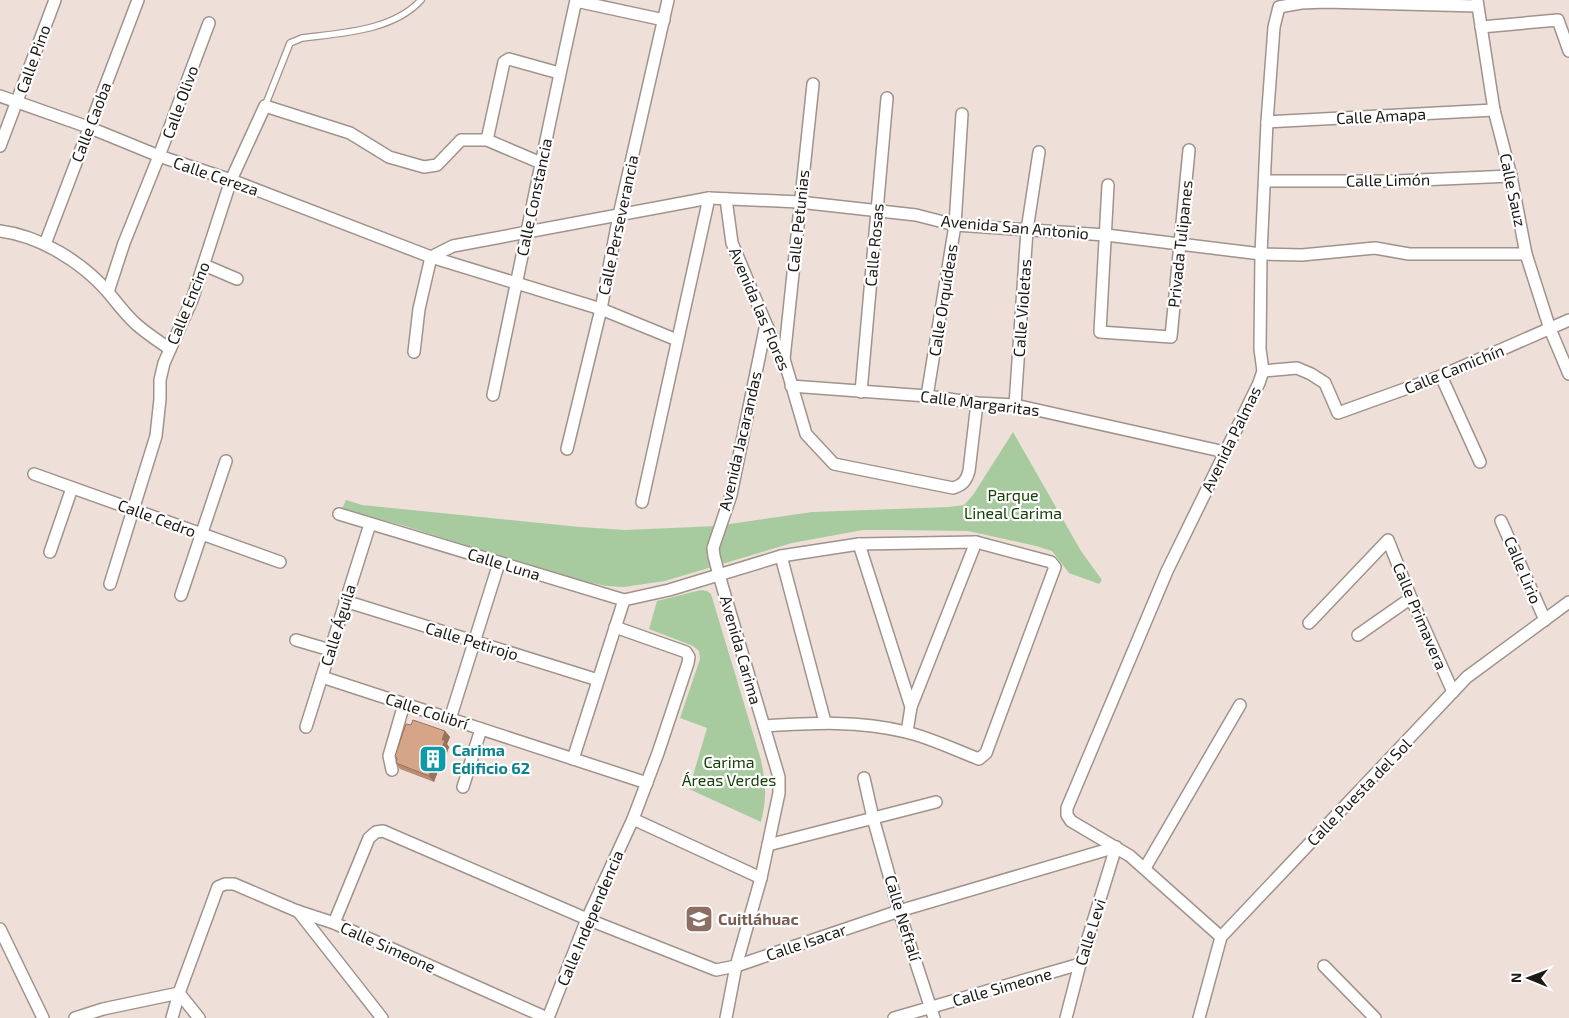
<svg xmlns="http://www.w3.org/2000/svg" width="1569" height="1018" viewBox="0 0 1569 1018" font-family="'Exo 2',sans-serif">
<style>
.green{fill:#a7cb9f}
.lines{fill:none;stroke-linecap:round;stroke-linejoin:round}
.service-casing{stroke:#9f938c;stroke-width:8}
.minor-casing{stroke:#9f938c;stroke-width:14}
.service{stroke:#fff;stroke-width:5.5}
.minor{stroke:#fff;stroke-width:11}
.wall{fill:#b88d74}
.shaded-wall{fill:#96735e}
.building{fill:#d6a487;stroke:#96735e}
.labels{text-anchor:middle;stroke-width:4.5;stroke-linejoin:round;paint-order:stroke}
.street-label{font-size:16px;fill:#1d1916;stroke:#fff}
.park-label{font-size:16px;fill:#144206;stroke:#fff}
.culture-label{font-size:16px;font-weight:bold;fill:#0d838f;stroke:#fff;text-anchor:start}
.education-label{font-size:16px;font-weight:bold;fill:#785e54;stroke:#fff;text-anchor:start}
</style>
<rect width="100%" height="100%" fill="#eee0d9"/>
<g class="green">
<polygon points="1013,432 1081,551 1102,580 1099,584 1069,573 1052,551 1036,546 968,531 894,530 863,530 792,543 665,581 624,587 606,586 569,578 402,525 342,509 346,500 362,505 580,527 626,530 716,526 812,512 949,507 964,505 973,495"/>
<path d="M701,590L707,591L711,594L761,760C766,785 767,796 761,822L689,789L707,728L680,718L700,659L699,651L693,646L649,629L657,601Z"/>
</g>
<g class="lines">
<defs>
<path id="service" d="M265,106L290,43L302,38C341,33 393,31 421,0"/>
<g id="minor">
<polyline points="1477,0 1494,110 1511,176 1526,254 1550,329 1569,374"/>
<polyline points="576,1 664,20"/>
<polyline points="1481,27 1558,20 1569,51"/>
<polyline points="0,96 88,127 159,156 231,180 431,257 601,309 677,340"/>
<polyline points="1267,122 1494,110"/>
<polyline points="487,140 504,62 509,59 559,73"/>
<polyline points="0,146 55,0"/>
<polyline points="1265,181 1396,181 1511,176"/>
<polyline points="1108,185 1100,332 1171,337 1189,150"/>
<path d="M726,199L732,243L766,324L784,359L806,434L834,464L953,488C963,485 966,481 969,471L977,403"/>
<path d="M0,231C40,236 82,262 108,292C117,303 125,314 136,324C146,333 158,341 170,349"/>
<polyline points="45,244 138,0"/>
<polyline points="431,257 453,246 709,198 799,202 916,215 955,225 1106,235 1261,254 1302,255 1375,248 1409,254 1526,254"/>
<polyline points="204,265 237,279"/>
<polyline points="108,292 124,243 159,156 209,23"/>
<polyline points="414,352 419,309 431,257"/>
<polyline points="784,359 813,84"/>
<polyline points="1263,371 1297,368 1311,374 1325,383 1338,413 1441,376 1569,320"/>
<polyline points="1441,376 1480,462"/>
<polyline points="791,386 927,396 977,403 1015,405 1225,452"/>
<polyline points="861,392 887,98"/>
<path d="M493,395C521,263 547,131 576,0"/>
<polyline points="927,396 955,225 962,114"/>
<polyline points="1015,405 1027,230 1039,152"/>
<polyline points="567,449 601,309 619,215 668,0"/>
<polyline points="34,474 280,562"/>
<polyline points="642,502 709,198"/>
<path d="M339,514L624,600L669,590L781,556L859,544L976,542L1051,562L1055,567L986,753L979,759C955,750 931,738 906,732C859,720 812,723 764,726"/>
<polyline points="1501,521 1545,620"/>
<polyline points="859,544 911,707 907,732"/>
<polyline points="50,552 72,488"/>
<polyline points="781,556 825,722"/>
<polyline points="110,584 156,436 160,399 160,380 164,363 192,300 231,180 265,106 350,133 389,157 424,167 437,165 461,140 487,140 541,163"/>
<polyline points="181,595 226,461"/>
<polyline points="345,601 598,680"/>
<polyline points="1309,623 1388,540 1411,598 1453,692"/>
<polyline points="1358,635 1411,598"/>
<polyline points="296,640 330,650"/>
<polyline points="322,677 647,783"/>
<polyline points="911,707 976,542"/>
<polyline points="450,719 499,563"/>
<polyline points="306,727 370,524"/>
<polyline points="573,759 624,600"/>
<polyline points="392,770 389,756 404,704"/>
<polyline points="864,778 873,818 899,911 934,1018"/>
<polyline points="463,787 481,729"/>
<polyline points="633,819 761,878"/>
<polyline points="768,845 936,802"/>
<polyline points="1145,868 1240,705"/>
<polyline points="298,911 382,1018"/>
<polyline points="334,923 369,838 376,832 383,831 587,919 716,970 736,966 899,911 1116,847"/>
<polyline points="0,929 43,1018"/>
<polyline points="1221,937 1130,856 1071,821 1067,815 1067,808 1167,571 1259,383 1263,371 1260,349 1261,254 1267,122 1274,27 1279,7 1301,3 1326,2 1477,6"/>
<polyline points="1324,966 1375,1018"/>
<polyline points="75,1018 103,1009 179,993 199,1018"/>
<polyline points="172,1018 179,993 218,887 225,884 234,884 297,911 334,923 547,1018"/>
<polyline points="548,1018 587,919 633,819 658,753 688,663 689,657 686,652 615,627"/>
<polyline points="726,1018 736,966 761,878 779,793 779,777 719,575 714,556 713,548 731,495 766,324"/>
<polyline points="894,1018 1080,964"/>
<polyline points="1066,1018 1080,964 1116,847"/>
<polyline points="1199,1018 1221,937 1467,677 1569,602"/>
</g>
</defs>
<use href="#service" class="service-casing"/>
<use href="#minor" class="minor-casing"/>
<use href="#service" class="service"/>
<use href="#minor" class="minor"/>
</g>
<polygon class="wall" points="411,725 445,731 450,737 447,744 449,747 440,772 438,771 434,782 400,769 396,763 397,759 395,756"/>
<g class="shaded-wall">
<polygon points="445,731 450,737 447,744 449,747 440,772 436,766 442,740"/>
<polygon points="433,765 438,771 434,782 429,776"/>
</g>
<polygon class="building" points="413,720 445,731 442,740 445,740 436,766 433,765 429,776 396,763 397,758 395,756 406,724 411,725"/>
<defs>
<symbol id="building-square" viewBox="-11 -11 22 22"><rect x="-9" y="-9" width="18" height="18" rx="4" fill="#0f9aa8" stroke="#fff"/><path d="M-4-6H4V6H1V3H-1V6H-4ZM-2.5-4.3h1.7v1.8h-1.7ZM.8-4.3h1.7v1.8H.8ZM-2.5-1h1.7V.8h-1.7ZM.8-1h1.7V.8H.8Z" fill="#fff"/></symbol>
<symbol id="school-square" viewBox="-11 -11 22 22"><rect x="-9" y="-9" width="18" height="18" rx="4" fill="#8d6e63" stroke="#fff"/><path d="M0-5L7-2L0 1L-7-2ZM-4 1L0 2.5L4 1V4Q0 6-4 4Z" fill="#fff"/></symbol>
</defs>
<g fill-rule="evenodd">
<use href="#building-square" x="417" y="743" width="32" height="32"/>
<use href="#school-square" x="683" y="903" width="32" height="32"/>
</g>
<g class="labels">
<g class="street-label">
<text transform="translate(33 59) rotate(-70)" y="6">Calle Pino</text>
<text transform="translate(180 102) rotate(-70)" y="6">Calle Olivo</text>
<text transform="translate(1381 116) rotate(-3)" y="6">Calle Amapa</text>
<text transform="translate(91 122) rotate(-69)" y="6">Calle Caoba</text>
<text transform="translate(216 176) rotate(19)" y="6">Calle Cereza</text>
<text transform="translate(1388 180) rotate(-1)" y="6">Calle Limón</text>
<text transform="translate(1513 190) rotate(78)" y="6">Calle Sauz</text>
<text transform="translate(534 197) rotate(-78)" y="6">Calle Constancia</text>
<text transform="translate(798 221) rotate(-84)" y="6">Calle Petunias</text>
<text transform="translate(618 225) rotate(-78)" y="6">Calle Perseverancia</text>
<text transform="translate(1015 227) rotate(5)" y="6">Avenida San Antonio</text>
<text transform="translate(1180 244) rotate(-84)" y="6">Privada Tulipanes</text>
<text transform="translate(874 245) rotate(-85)" y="6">Calle Rosas</text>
<text transform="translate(943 300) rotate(-81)" y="6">Calle Orquídeas</text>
<text transform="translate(188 303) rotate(-68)" y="6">Calle Encino</text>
<text transform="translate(1022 308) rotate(-86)" y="6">Calle Violetas</text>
<text transform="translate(760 309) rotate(67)" y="6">Avenida las Flores</text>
<text transform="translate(1454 369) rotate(-22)" y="6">Calle Camichín</text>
<text transform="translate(980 403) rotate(7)" y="6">Calle Margaritas</text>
<text transform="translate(1231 439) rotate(-64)" y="6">Avenida Palmas</text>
<text transform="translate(740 441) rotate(-77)" y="6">Avenida Jacarandas</text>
<text transform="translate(157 518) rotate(20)" y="6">Calle Cedro</text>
<text transform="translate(504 564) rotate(17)" y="6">Calle Luna</text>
<text transform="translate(1523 570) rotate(67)" y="6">Calle Lirio</text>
<text transform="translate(1420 616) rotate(67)" y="6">Calle Primavera</text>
<text transform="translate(338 625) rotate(-73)" y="6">Calle Águila</text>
<text transform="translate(472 641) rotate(17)" y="6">Calle Petirojo</text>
<text transform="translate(741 650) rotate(74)" y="6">Avenida Carima</text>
<text transform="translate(427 711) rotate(18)" y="6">Calle Colibrí</text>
<text transform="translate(1359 792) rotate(-46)" y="6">Calle Puesta del Sol</text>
<text transform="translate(590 918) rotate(-67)" y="6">Calle Independencia</text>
<text transform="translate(903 918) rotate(73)" y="6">Calle Neftalí</text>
<text transform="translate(1090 932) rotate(-73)" y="6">Calle Levi</text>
<text transform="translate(806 942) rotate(-19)" y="6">Calle Isacar</text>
<text transform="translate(388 947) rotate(24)" y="6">Calle Simeone</text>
<text transform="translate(1002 987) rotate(-16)" y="6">Calle Simeone</text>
</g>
<g class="park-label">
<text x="1013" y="501">Parque<tspan x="1013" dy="18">Lineal Carima</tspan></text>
<text x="729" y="768">Carima<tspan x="729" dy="18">Áreas Verdes</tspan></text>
</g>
<g class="culture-label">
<text x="452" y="756">Carima<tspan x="452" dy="18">Edificio 62</tspan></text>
</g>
<g class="education-label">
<text x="718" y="925">Cuitláhuac</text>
</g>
</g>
<g transform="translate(1529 978) rotate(271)" stroke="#ffffff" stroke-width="4" paint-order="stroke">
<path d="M0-4L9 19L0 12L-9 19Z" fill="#1d1916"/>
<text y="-8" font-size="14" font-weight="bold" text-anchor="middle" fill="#1d1916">N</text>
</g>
</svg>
